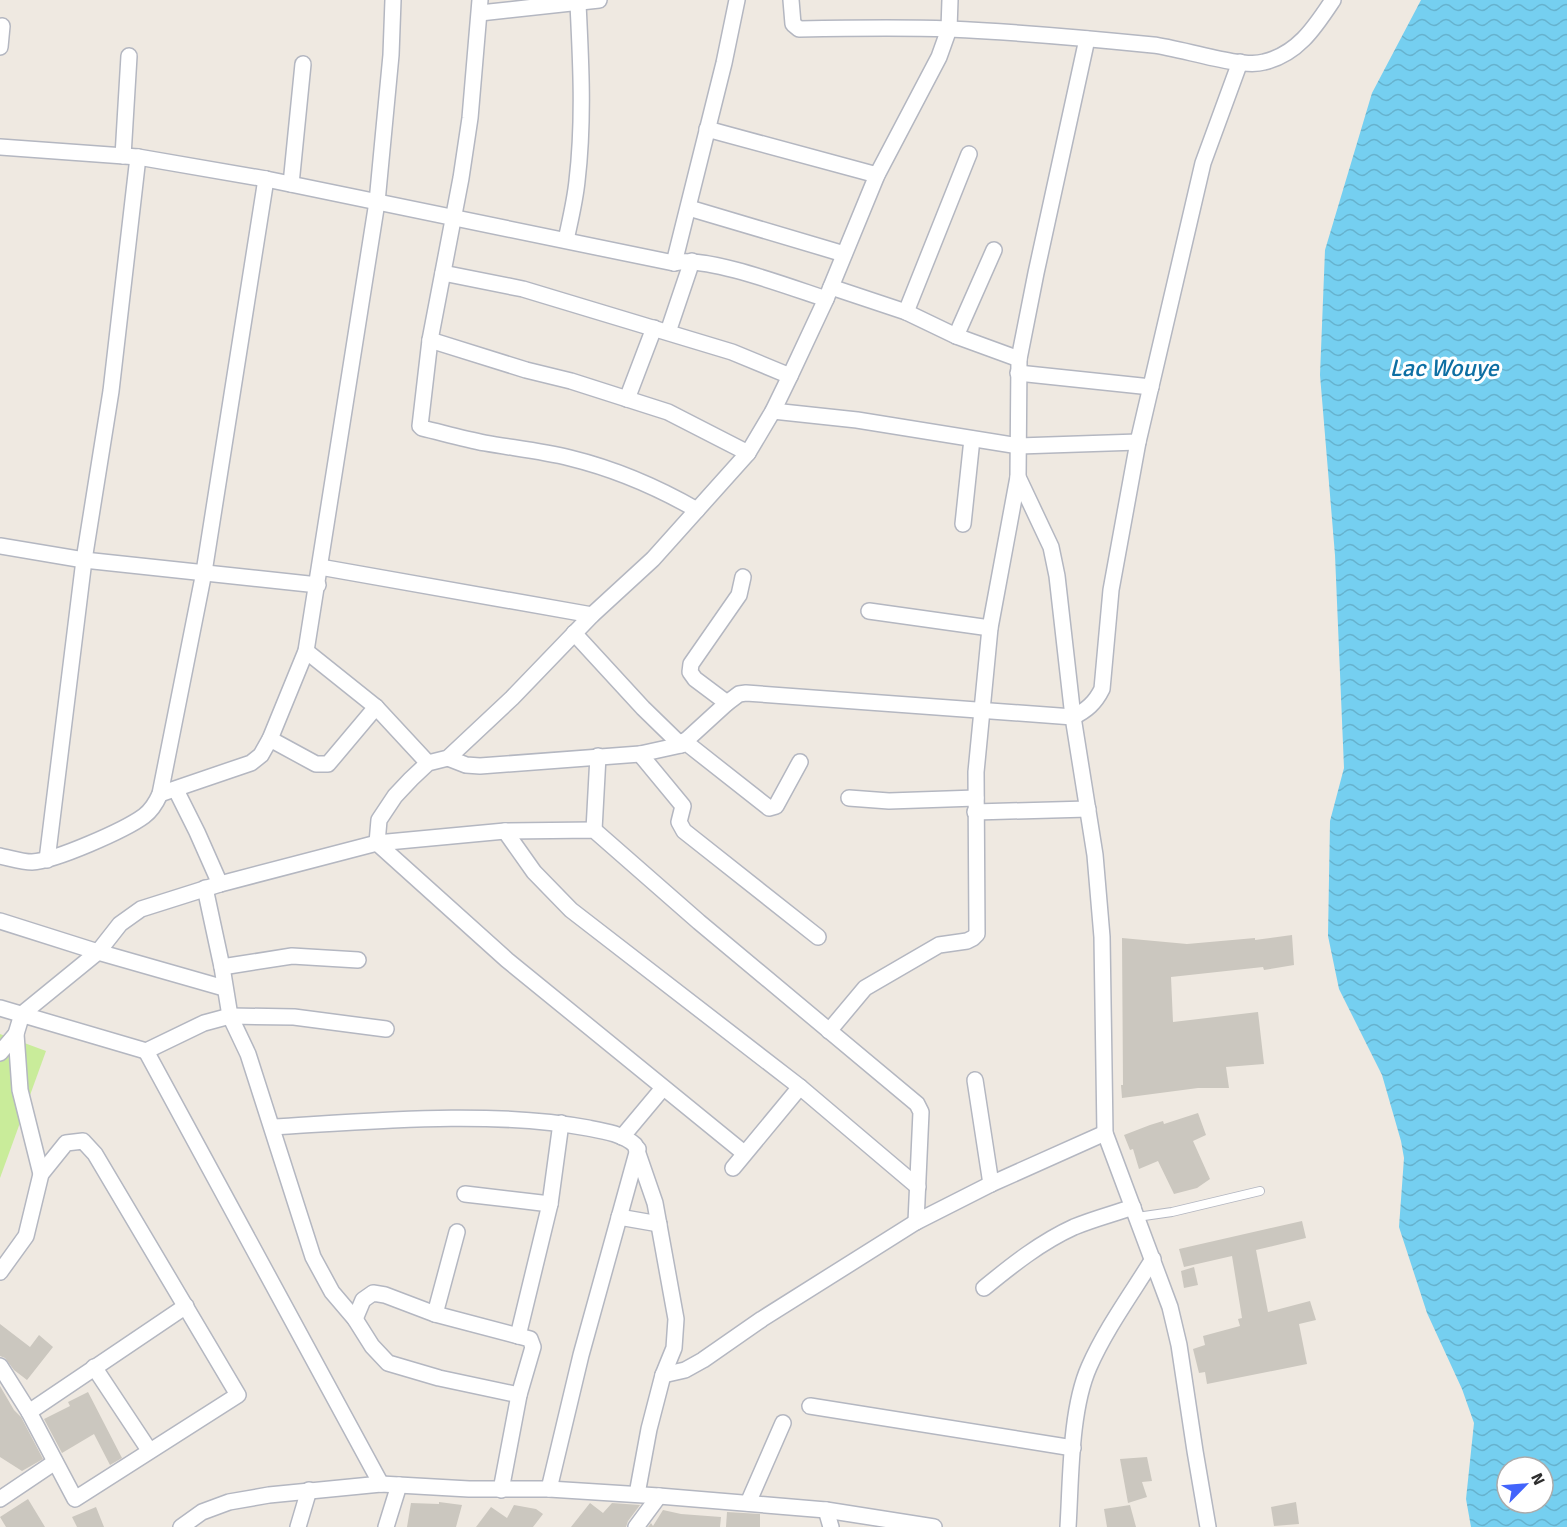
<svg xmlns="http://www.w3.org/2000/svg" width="1567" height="1527" viewBox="0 0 1567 1527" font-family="Signika,sans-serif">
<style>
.pitch{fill:#c9ec9a}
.water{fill:url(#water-waves);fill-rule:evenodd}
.building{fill:#cbc7bf}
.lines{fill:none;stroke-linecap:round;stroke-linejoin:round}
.service-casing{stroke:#b4b7c1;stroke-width:10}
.minor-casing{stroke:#b4b7c1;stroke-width:18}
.service{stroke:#fff;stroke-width:8}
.minor{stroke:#fff;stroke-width:15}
.labels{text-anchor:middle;stroke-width:6;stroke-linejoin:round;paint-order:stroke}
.water-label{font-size:24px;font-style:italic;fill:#0d6fa3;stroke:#fff}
</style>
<defs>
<pattern id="water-waves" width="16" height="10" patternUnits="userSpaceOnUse" patternTransform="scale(1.5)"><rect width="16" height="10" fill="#75cff0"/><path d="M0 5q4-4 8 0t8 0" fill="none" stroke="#66b2ce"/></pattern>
</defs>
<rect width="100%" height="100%" fill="#efe9e1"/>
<polygon class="pitch" points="0,1034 46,1051 0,1178"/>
<path class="water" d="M1421,0H1567V1527H1471L1466,1499L1474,1423L1462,1389L1427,1313L1399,1227L1404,1158L1401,1141L1382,1075L1339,989L1328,936L1330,821L1344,768L1335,555L1320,375L1325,250L1372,93ZM1507,1467H1543V1503H1507Z"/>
<g class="building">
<polygon points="1292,935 1294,965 1264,970 1263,967 1171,977 1173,1022 1258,1012 1264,1064 1226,1067 1229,1088 1198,1088 1122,1098 1121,1085 1123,1085 1122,938 1187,944 1255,938 1255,940"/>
<polygon points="1198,1113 1206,1135 1193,1141 1210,1179 1197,1188 1174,1194 1158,1161 1139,1169 1133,1149 1130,1150 1124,1135 1150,1125 1163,1121 1164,1124"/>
<polygon points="1302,1221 1306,1238 1256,1250 1268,1312 1310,1301 1316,1320 1299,1324 1307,1364 1207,1384 1205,1372 1199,1373 1193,1349 1205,1345 1203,1336 1240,1326 1238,1319 1242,1318 1232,1256 1184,1267 1179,1249"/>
<polygon points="1194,1267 1198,1285 1184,1288 1181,1271"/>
<polygon points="0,1324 30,1347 39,1335 53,1347 27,1380 14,1370 5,1358 0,1356"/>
<polygon points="0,1386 14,1410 21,1417 43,1459 22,1471 0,1457"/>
<polygon points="88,1392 122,1458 110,1465 94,1434 62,1453 44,1419 70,1406 68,1402"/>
<polygon points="1147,1457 1152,1481 1142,1482 1147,1497 1128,1503 1120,1459"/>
<polygon points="28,1499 45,1527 6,1527 0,1517"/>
<polygon points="439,1502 462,1505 456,1527 407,1527 411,1503 439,1504"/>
<polygon points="1296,1502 1299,1524 1274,1526 1271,1507"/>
<polygon points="590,1503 603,1513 612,1503 640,1505 628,1521 626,1527 571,1527"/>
<polygon points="514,1505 536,1509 543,1514 533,1527 476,1527 491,1507 507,1518"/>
<polygon points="1130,1505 1136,1527 1107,1527 1104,1509"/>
<polygon points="96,1507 104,1527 77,1527 72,1517"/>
<polygon points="663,1510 681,1514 721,1517 720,1527 648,1527 651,1523 653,1526"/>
<polygon points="727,1512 760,1514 760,1527 726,1527"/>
</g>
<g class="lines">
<defs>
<polyline id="service" points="1137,1217 1172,1212 1260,1191"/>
<g id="minor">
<path d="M480,0L470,118L461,178L430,340L420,426L422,428C443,433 464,439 485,443C513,448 542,451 570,458C615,469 657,487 697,510"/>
<path d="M791,0L793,24L799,29C849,28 899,27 949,29C1017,32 1085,38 1153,45C1181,48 1241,69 1264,62C1298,54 1315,27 1333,0"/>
<polyline points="480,13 599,0"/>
<polyline points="1087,39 1036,273 1019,359 1018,477 1051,547 1057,576 1073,717 1095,855 1102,937 1105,1133 1170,1307 1179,1345 1195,1451 1208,1527"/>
<polyline points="0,47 2,26"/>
<polyline points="707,129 877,175"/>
<path d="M0,147L138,157L266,179L674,263C706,255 792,288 826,299"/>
<polyline points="123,156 129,56"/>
<polyline points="291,184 303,64"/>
<polyline points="689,208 844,254"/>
<path d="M566,240C570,221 575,201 577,181C584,122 581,63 578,4"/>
<polyline points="674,263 724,63 737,0"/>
<polyline points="443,273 523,289 732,352 790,376"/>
<polyline points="831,287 906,312 956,336 1019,359"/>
<polyline points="906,312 969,154"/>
<polyline points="668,332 692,261"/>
<polyline points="956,336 994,250"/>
<polyline points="430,340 526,370 571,381 668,412 748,453"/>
<polyline points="1018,373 1151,387"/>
<polyline points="627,399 654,328"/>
<polyline points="773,411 857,420 1019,446 1138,442"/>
<polyline points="963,524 972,439"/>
<polyline points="0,546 84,560 318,585"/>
<polyline points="320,567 592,615"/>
<polyline points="869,611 990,628"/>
<polyline points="574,633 643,708 681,745"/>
<polyline points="306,651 376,707 428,763"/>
<polyline points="727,703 695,679 690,672 691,664 739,595 743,577"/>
<polyline points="270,739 316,764 328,764 376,707"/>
<polyline points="684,741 769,808 776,806 800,762"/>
<polyline points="640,754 683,806 679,822 684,831 818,937"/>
<path d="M448,758L466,765L480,766L640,754L681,745L727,703L739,694L746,693L1073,717C1087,710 1095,703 1102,689L1111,590L1138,442L1203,163L1240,62"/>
<polyline points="176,790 197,832 220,884"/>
<polyline points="160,794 251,763 261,755 270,739 306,651 377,202 391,55 393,0"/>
<polyline points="849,798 889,801 976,798"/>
<polyline points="975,812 1088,809"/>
<polyline points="594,830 598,756"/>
<polyline points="505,831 534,872 571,910 800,1087 918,1187"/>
<path d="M0,856C10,858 22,862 32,862C55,861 125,830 144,816C152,810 156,803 160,794L204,572L266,179"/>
<polyline points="47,860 84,560 111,391 138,157"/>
<polyline points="205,888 222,967 230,1016 248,1054 313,1257 332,1292 355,1319 372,1346 388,1363 439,1378 519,1395"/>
<polyline points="0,921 98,952 224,988"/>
<polyline points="222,967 292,956 358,960"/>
<polyline points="0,1008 146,1051 204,1023 230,1016 294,1017 386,1029"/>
<polyline points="829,1031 865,988 939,945 967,941 973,938 977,934 976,772 990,628 1018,477"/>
<polyline points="146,1051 381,1484"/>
<polyline points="0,1053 16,1034"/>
<polyline points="975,1080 991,1184"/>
<path d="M273,1127C373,1121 490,1110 588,1128C604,1131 623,1134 635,1145L655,1203L676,1319L674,1348L663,1375L649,1429L637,1494"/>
<polyline points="622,1137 663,1088"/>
<polyline points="744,1153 507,960 377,843 379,820 395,796 411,779 428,763 448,758 512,698 592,615 653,559 748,453 773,411 790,376 826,299 877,175 939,57 949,29 950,0"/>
<polyline points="733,1168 800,1087"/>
<polyline points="41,1174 20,1090 16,1034 22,1014 98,952 120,924 141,909 220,884 377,843 505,831 594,830 699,922 917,1104 921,1112 916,1222"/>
<polyline points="465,1194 550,1204"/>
<polyline points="619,1217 659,1224"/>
<polyline points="0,1272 26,1236 41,1174 66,1143 83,1141 95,1154 238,1395 75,1499 29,1412 0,1366"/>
<path d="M984,1288C1012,1265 1041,1242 1074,1227C1093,1219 1113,1214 1133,1207"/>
<polyline points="435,1314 457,1232"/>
<polyline points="355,1319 363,1300 373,1293 385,1295 435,1314 530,1339 533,1347 519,1395 501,1490"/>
<polyline points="518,1336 550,1204 561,1123"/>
<polyline points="94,1367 149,1450"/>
<polyline points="663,1375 685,1370 703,1360 762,1319 916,1222 991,1184 1105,1133"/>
<polyline points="810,1406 1073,1448"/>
<polyline points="29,1412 186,1306"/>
<polyline points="549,1489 581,1355 638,1149"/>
<polyline points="0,1499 55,1462"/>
<polyline points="748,1503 783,1423"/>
<polyline points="826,1510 831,1527"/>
<polyline points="181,1527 202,1512 229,1502 269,1495 381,1484 469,1489 549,1489 659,1496 826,1510 934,1527"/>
<polyline points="298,1527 309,1490"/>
<polyline points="386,1527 399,1485"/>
<polyline points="636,1527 659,1496"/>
<path d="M1068,1527C1071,1479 1070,1410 1089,1367C1105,1330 1132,1293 1153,1259"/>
</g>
</defs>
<use href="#service" class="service-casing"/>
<use href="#minor" class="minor-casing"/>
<use href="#service" class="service"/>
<use href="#minor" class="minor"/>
</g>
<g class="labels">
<g class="water-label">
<text x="1444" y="376">Lac Wouye</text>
</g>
</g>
<g transform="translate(1525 1485) rotate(65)"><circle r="28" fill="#ffffff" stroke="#ababab" stroke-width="1.5"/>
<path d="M0-4.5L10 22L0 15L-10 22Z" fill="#4264fb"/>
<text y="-9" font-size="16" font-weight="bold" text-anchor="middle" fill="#2e2e2e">N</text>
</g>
</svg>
